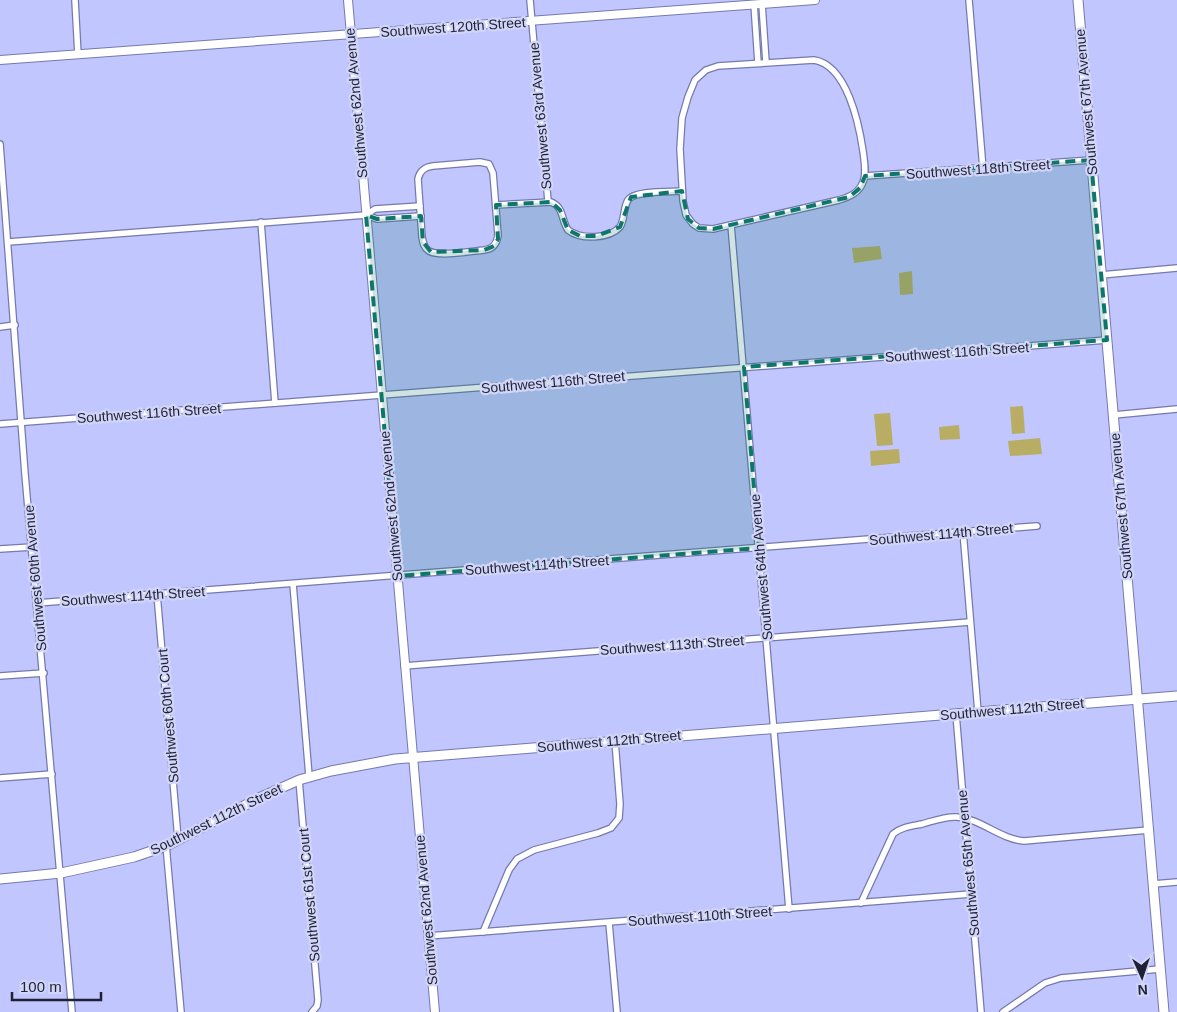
<svg xmlns="http://www.w3.org/2000/svg" width="1177" height="1012" viewBox="0 0 1177 1012" font-family="Arial,sans-serif">
<style>
.green{fill:#b9ad64}
.lines{fill:none;stroke-linecap:round;stroke-linejoin:round}
.minor-casing{stroke:#7579ac;stroke-width:8}
.tertiary-casing{stroke:#7579ac;stroke-width:10}
.secondary-casing{stroke:#7579ac;stroke-width:11}
.minor{stroke:#fff;stroke-width:5.5}
.tertiary{stroke:#fff;stroke-width:8}
.secondary{stroke:#fff;stroke-width:9}
.marked{fill:#0f766e;fill-opacity:0.2;stroke:#0f766e;stroke-width:4;stroke-dasharray:10 6;stroke-linejoin:round}
.labels{text-anchor:middle;stroke-width:4.5;stroke-linejoin:round;paint-order:stroke}
.street-label{font-size:14px;fill:#1f2135;stroke:#d1d5f7}
</style>
<rect width="100%" height="100%" fill="#c1c6fe"/>
<g class="green">
<polygon points="880,246 882,259 854,263 852,248"/>
<polygon points="912,271 913,294 900,295 899,273"/>
<polygon points="1023,406 1025,433 1012,434 1010,407"/>
<polygon points="890,413 893,445 877,446 874,414"/>
<polygon points="959,425 960,439 940,440 939,427"/>
<polygon points="1040,438 1042,454 1010,456 1008,441"/>
<polygon points="899,449 900,463 871,466 870,451"/>
</g>
<g class="lines">
<defs>
<g id="minor">
<polyline points="75,0 78,55"/>
<polyline points="530,0 548,201"/>
<polyline points="969,0 983,169"/>
<polyline points="754,4 758,63"/>
<polyline points="762,4 766,62"/>
<path d="M814,60C847,65 859,124 863,151C864,160 867,173 863,182C859,193 849,197 839,200L713,229L699,228L693,224L686,215L683,201L680,149L682,118L688,97L695,80L706,70L718,66Z"/>
<polyline points="0,144 25,474 72,1012"/>
<path d="M480,162L489,164L493,173L498,235C497,244 493,249 484,250C472,251 439,257 429,251C424,248 423,243 422,237L418,179C420,170 425,167 433,166Z"/>
<polyline points="865,176 1091,160"/>
<path d="M496,205L551,202C564,207 561,220 568,230C581,240 609,239 620,227C625,219 623,208 628,200C634,190 670,192 682,191"/>
<polyline points="366,215 375,209 420,206"/>
<polyline points="261,222 275,403"/>
<polyline points="731,225 789,909"/>
<polyline points="8,242 366,215 377,219 421,216"/>
<polyline points="1101,275 1177,268"/>
<polyline points="0,327 15,325"/>
<polyline points="1114,415 1177,409"/>
<polyline points="0,424 1107,340"/>
<polyline points="963,531 978,712"/>
<polyline points="0,549 32,547"/>
<polyline points="293,584 309,776"/>
<polyline points="157,594 178,839"/>
<polyline points="37,603 1037,526"/>
<polyline points="404,666 970,622"/>
<polyline points="0,676 44,673"/>
<polyline points="956,714 981,1012"/>
<polyline points="0,778 52,774"/>
<polyline points="299,780 318,1000 317,1006 312,1012"/>
<polyline points="166,845 181,1012"/>
<polyline points="1153,884 1177,882"/>
<path d="M861,903L893,834C901,827 912,826 922,824C933,821 946,816 957,817C981,819 1000,839 1024,841L1149,830"/>
<polyline points="609,923 617,1012"/>
<polyline points="483,932 509,870 517,859 534,850 598,833 611,828 619,818 620,804 615,741"/>
<polyline points="428,936 971,894"/>
<polyline points="1003,1012 1045,983 1061,978 1160,969"/>
</g>
<g id="tertiary">
<polyline points="348,0 435,1012"/>
<polyline points="0,60 815,0"/>
</g>
<g id="secondary">
<polyline points="1078,0 1164,1012"/>
<polyline points="0,879 61,873 134,857 166,846 261,797 299,780 331,771 395,759 1177,696"/>
</g>
</defs>
<use href="#minor" class="minor-casing"/>
<use href="#tertiary" class="tertiary-casing"/>
<use href="#secondary" class="secondary-casing"/>
<use href="#minor" class="minor"/>
<use href="#tertiary" class="tertiary"/>
<use href="#secondary" class="secondary"/>
</g>
<path class="marked" d="M1091,160L1107,340L744,367L759,548L397,576L366,215L377,219L421,216L423,242L431,252L484,250L494,246L498,239L496,205L551,202L560,210L568,230L580,236H596L620,227L631,197L682,191L688,219L699,228L713,229L849,197L860,188L865,176Z"/>
<g class="labels">
<g class="street-label">
<text transform="translate(453 27) rotate(-4)" y="5">Southwest 120th Street</text>
<text transform="translate(1086 102) rotate(-95)" y="5">Southwest 67th Avenue</text>
<text transform="translate(356 103) rotate(-95)" y="5">Southwest 62nd Avenue</text>
<text transform="translate(540 116) rotate(-95)" y="5">Southwest 63rd Avenue</text>
<text transform="translate(978 169) rotate(-4)" y="5">Southwest 118th Street</text>
<text transform="translate(957 352) rotate(-4)" y="5">Southwest 116th Street</text>
<text transform="translate(553 382) rotate(-5)" y="5">Southwest 116th Street</text>
<text transform="translate(149 413) rotate(-4)" y="5">Southwest 116th Street</text>
<text transform="translate(391 506) rotate(-95)" y="5">Southwest 62nd Avenue</text>
<text transform="translate(1121 506) rotate(-95)" y="5">Southwest 67th Avenue</text>
<text transform="translate(941 534) rotate(-5)" y="5">Southwest 114th Street</text>
<text transform="translate(537 565) rotate(-4)" y="5">Southwest 114th Street</text>
<text transform="translate(761 567) rotate(-95)" y="5">Southwest 64th Avenue</text>
<text transform="translate(35 578) rotate(-95)" y="5">Southwest 60th Avenue</text>
<text transform="translate(133 596) rotate(-4)" y="5">Southwest 114th Street</text>
<text transform="translate(672 645) rotate(-4)" y="5">Southwest 113th Street</text>
<text transform="translate(1012 709) rotate(-5)" y="5">Southwest 112th Street</text>
<text transform="translate(168 716) rotate(-95)" y="5">Southwest 60th Court</text>
<text transform="translate(609 741) rotate(-5)" y="5">Southwest 112th Street</text>
<text transform="translate(216 819) rotate(-26)" y="5">Southwest 112th Street</text>
<text transform="translate(968 863) rotate(-95)" y="5">Southwest 65th Avenue</text>
<text transform="translate(309 895) rotate(-95)" y="5">Southwest 61st Court</text>
<text transform="translate(426 910) rotate(-95)" y="5">Southwest 62nd Avenue</text>
<text transform="translate(700 916) rotate(-4)" y="5">Southwest 110th Street</text>
</g>
</g>
<g transform="translate(1142 977) rotate(177)" stroke="#d1d5f7" stroke-width="4" paint-order="stroke">
<path d="M0-4L9 19L0 12L-9 19Z" fill="#1f2135"/>
<text y="-8" font-size="14" font-weight="bold" text-anchor="middle" fill="#1f2135">N</text>
</g>
<path d="M12 992v8h89v-8" fill="none" stroke="#1f2135" stroke-width="2.5"/>
<text x="20" y="992" font-size="15" fill="#1f2135" stroke="#d1d5f7" stroke-width="4" paint-order="stroke">100 m</text>
</svg>
